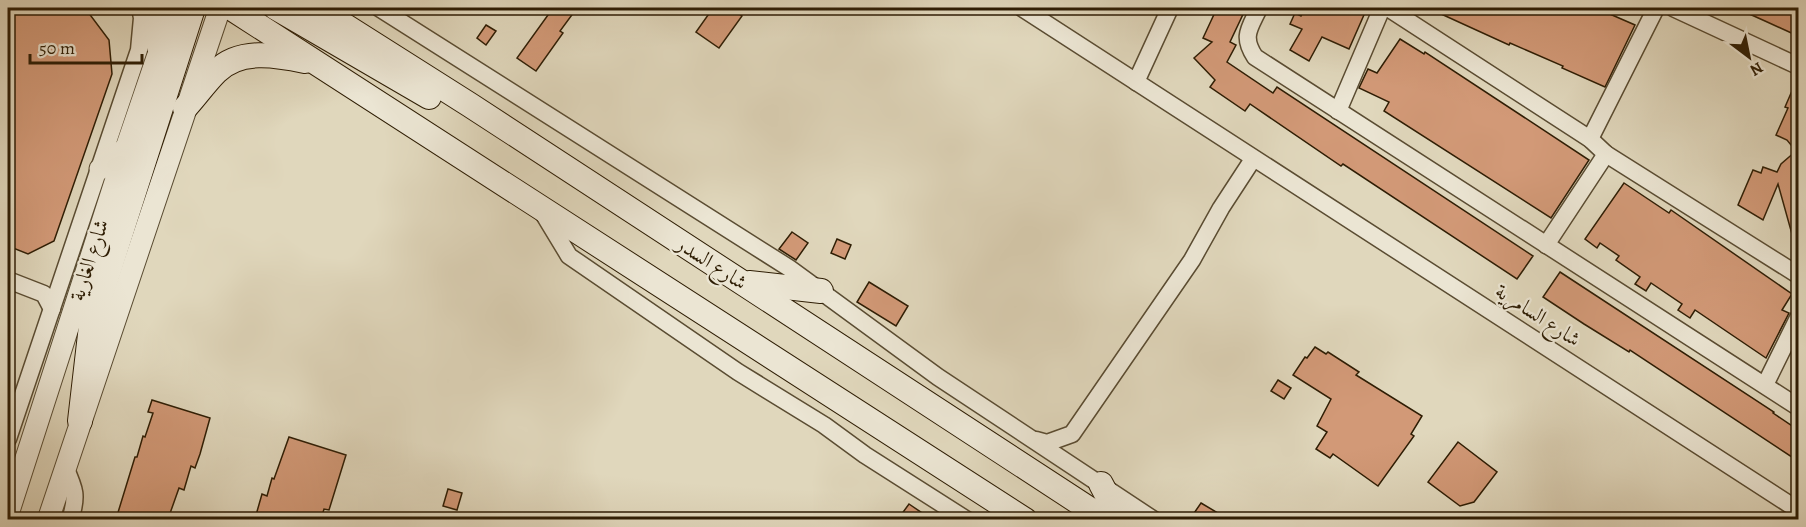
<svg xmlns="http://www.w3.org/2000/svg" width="1806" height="527" viewBox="0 0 1806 527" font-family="Alegreya,Amiri,serif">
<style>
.building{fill:#d29977;stroke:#2e1d04;stroke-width:1.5}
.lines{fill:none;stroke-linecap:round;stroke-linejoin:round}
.minor-casing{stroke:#5a4c32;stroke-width:19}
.tertiary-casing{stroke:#5a4c32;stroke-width:23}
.secondary-casing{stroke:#2e1d04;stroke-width:26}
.minor{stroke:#ebe5d3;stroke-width:16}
.tertiary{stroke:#ebe5d3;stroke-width:21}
.secondary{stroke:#ebe5d3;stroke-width:24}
.labels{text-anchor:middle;stroke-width:4.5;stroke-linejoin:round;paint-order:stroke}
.street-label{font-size:21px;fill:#2e1d04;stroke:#ebe5d3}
</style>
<rect width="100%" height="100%" fill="#e0d7bc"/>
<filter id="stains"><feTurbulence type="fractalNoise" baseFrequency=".00333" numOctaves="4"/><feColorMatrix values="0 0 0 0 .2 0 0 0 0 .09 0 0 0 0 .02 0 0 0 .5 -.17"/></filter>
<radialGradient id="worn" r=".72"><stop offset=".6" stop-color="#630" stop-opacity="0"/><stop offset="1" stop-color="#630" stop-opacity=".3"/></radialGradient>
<g class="building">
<polygon points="8,8 85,8 109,40 112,74 54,241 28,254 8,246"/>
<polygon points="553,8 577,8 560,31 563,33 536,71 517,58"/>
<polygon points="713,8 730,8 742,16 719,48 696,32"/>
<polygon points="1217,8 1246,8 1230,42 1236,45 1227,62 1273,93 1277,87 1533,256 1517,279 1343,164 1341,166 1250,104 1245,111 1210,87 1215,80 1194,58 1212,42 1203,38"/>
<polygon points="1305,8 1367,8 1349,49 1322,37 1309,61 1290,50 1302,29 1290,24 1295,13 1301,16"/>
<polygon points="1428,8 1596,8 1635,25 1605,87 1562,68 1563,66 1510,43 1509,45"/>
<polygon points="1736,8 1798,8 1798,36 1765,21"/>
<polygon points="486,25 496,31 486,45 477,38"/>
<polygon points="1400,39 1424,54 1425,52 1589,160 1551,218 1384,111 1389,102 1359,88 1368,69 1377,73"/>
<polygon points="1798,77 1798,245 1795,245 1778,184 1763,220 1738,205 1753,170 1761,173 1763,167 1777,172 1781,164 1796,151 1787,140 1776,135 1788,108 1785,107"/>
<polygon points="1624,183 1669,213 1671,210 1792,294 1782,310 1789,313 1766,358 1695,310 1690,318 1678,310 1682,304 1651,283 1646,291 1635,284 1640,277 1616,260 1619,256 1600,243 1597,248 1585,239"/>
<polygon points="792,232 808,243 796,260 779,249"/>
<polygon points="837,239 851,245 845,259 831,253"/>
<polygon points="1560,272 1774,412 1773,413 1798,430 1798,461 1630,350 1629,352 1584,324 1543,297"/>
<polygon points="869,282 908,306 896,326 857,302"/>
<polygon points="1315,347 1326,354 1328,352 1359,372 1356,375 1422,416 1411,434 1414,436 1378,486 1333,454 1330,458 1316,449 1327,432 1317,426 1331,399 1293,375 1305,357 1307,358"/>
<polygon points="1278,380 1291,388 1284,399 1271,391"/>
<polygon points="152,400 210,418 200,454 195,468 191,466 184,490 179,488 168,519 116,519 135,457 137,457 143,436 145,437 153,413 148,412"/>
<polygon points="289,437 346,455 329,510 324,509 321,519 270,519 256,515 262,494 267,496 272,478 274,479"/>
<polygon points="1458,442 1497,472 1474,502 1460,506 1428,482"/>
<polygon points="448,489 462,493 457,510 443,506"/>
<polygon points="1201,503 1228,519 1190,519"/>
<polygon points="909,504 931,519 908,519 901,515"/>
</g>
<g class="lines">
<defs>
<g id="minor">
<polyline points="379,8 789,268 938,377 1154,520"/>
<polyline points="1022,8 1798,510"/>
<path d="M1259,8C1250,28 1241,36 1255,57L1798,407"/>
<polyline points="1388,8 1590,139 1606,154 1798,275"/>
<polyline points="1673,8 1798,66"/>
<polyline points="1136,82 1170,8"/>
<polyline points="1338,111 1382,8"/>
<polyline points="1590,139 1656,8"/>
<polyline points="543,213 569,256 738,372 824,425 865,455 967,520"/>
<polyline points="1546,245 1606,154"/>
<polyline points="8,280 44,294 52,309"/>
<polyline points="1765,385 1798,318"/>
<polyline points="8,439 139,50 142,18 140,8"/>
<polyline points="1036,440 1047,443 1072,434 1192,260 1221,208 1253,159"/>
<path d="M65,467C75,489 78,496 70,520"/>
</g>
<g id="tertiary">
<polyline points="100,169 126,148"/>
<polyline points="8,514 126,148 174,8"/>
<polyline points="48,520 220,8"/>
</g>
<g id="secondary">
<polyline points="154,8 159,47"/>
<polyline points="231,8 1025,520"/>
<polyline points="276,8 429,97"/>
<polyline points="317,8 470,105 1106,520"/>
<path d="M185,108C196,96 205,83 216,72C239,48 277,55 305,61"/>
<polyline points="749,283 821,291"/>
<polyline points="80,421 91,326 193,8"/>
<polyline points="1101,484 1120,520"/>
</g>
</defs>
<use href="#minor" class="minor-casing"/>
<use href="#tertiary" class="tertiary-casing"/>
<use href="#secondary" class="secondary-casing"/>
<use href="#minor" class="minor"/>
<use href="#tertiary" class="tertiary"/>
<use href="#secondary" class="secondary"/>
</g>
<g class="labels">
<g class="street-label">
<text transform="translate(89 260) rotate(-72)" y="7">شارع الغارية</text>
<text transform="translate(712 263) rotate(33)" y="7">شارع السدر</text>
<text transform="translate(1538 315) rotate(33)" y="7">شارع السامرية</text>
</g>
</g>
<rect width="1806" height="527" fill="none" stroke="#e0d7bc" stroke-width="30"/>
<rect x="9" y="9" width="1788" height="509" fill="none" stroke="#2e1d04" stroke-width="3"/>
<rect x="15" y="15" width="1776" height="497" fill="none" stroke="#2e1d04" stroke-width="1.5"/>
<g transform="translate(1749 57) rotate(148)" stroke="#ebe5d3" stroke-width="4.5" paint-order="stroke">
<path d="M0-4.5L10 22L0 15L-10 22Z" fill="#2e1d04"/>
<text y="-9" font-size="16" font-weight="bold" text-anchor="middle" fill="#2e1d04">N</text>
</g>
<path d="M30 54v9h112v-9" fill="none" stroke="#2e1d04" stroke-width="3"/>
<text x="39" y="54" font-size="18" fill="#2e1d04" stroke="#ebe5d3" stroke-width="4.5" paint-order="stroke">50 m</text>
<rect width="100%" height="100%" filter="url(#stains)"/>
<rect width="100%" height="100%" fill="url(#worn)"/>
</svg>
